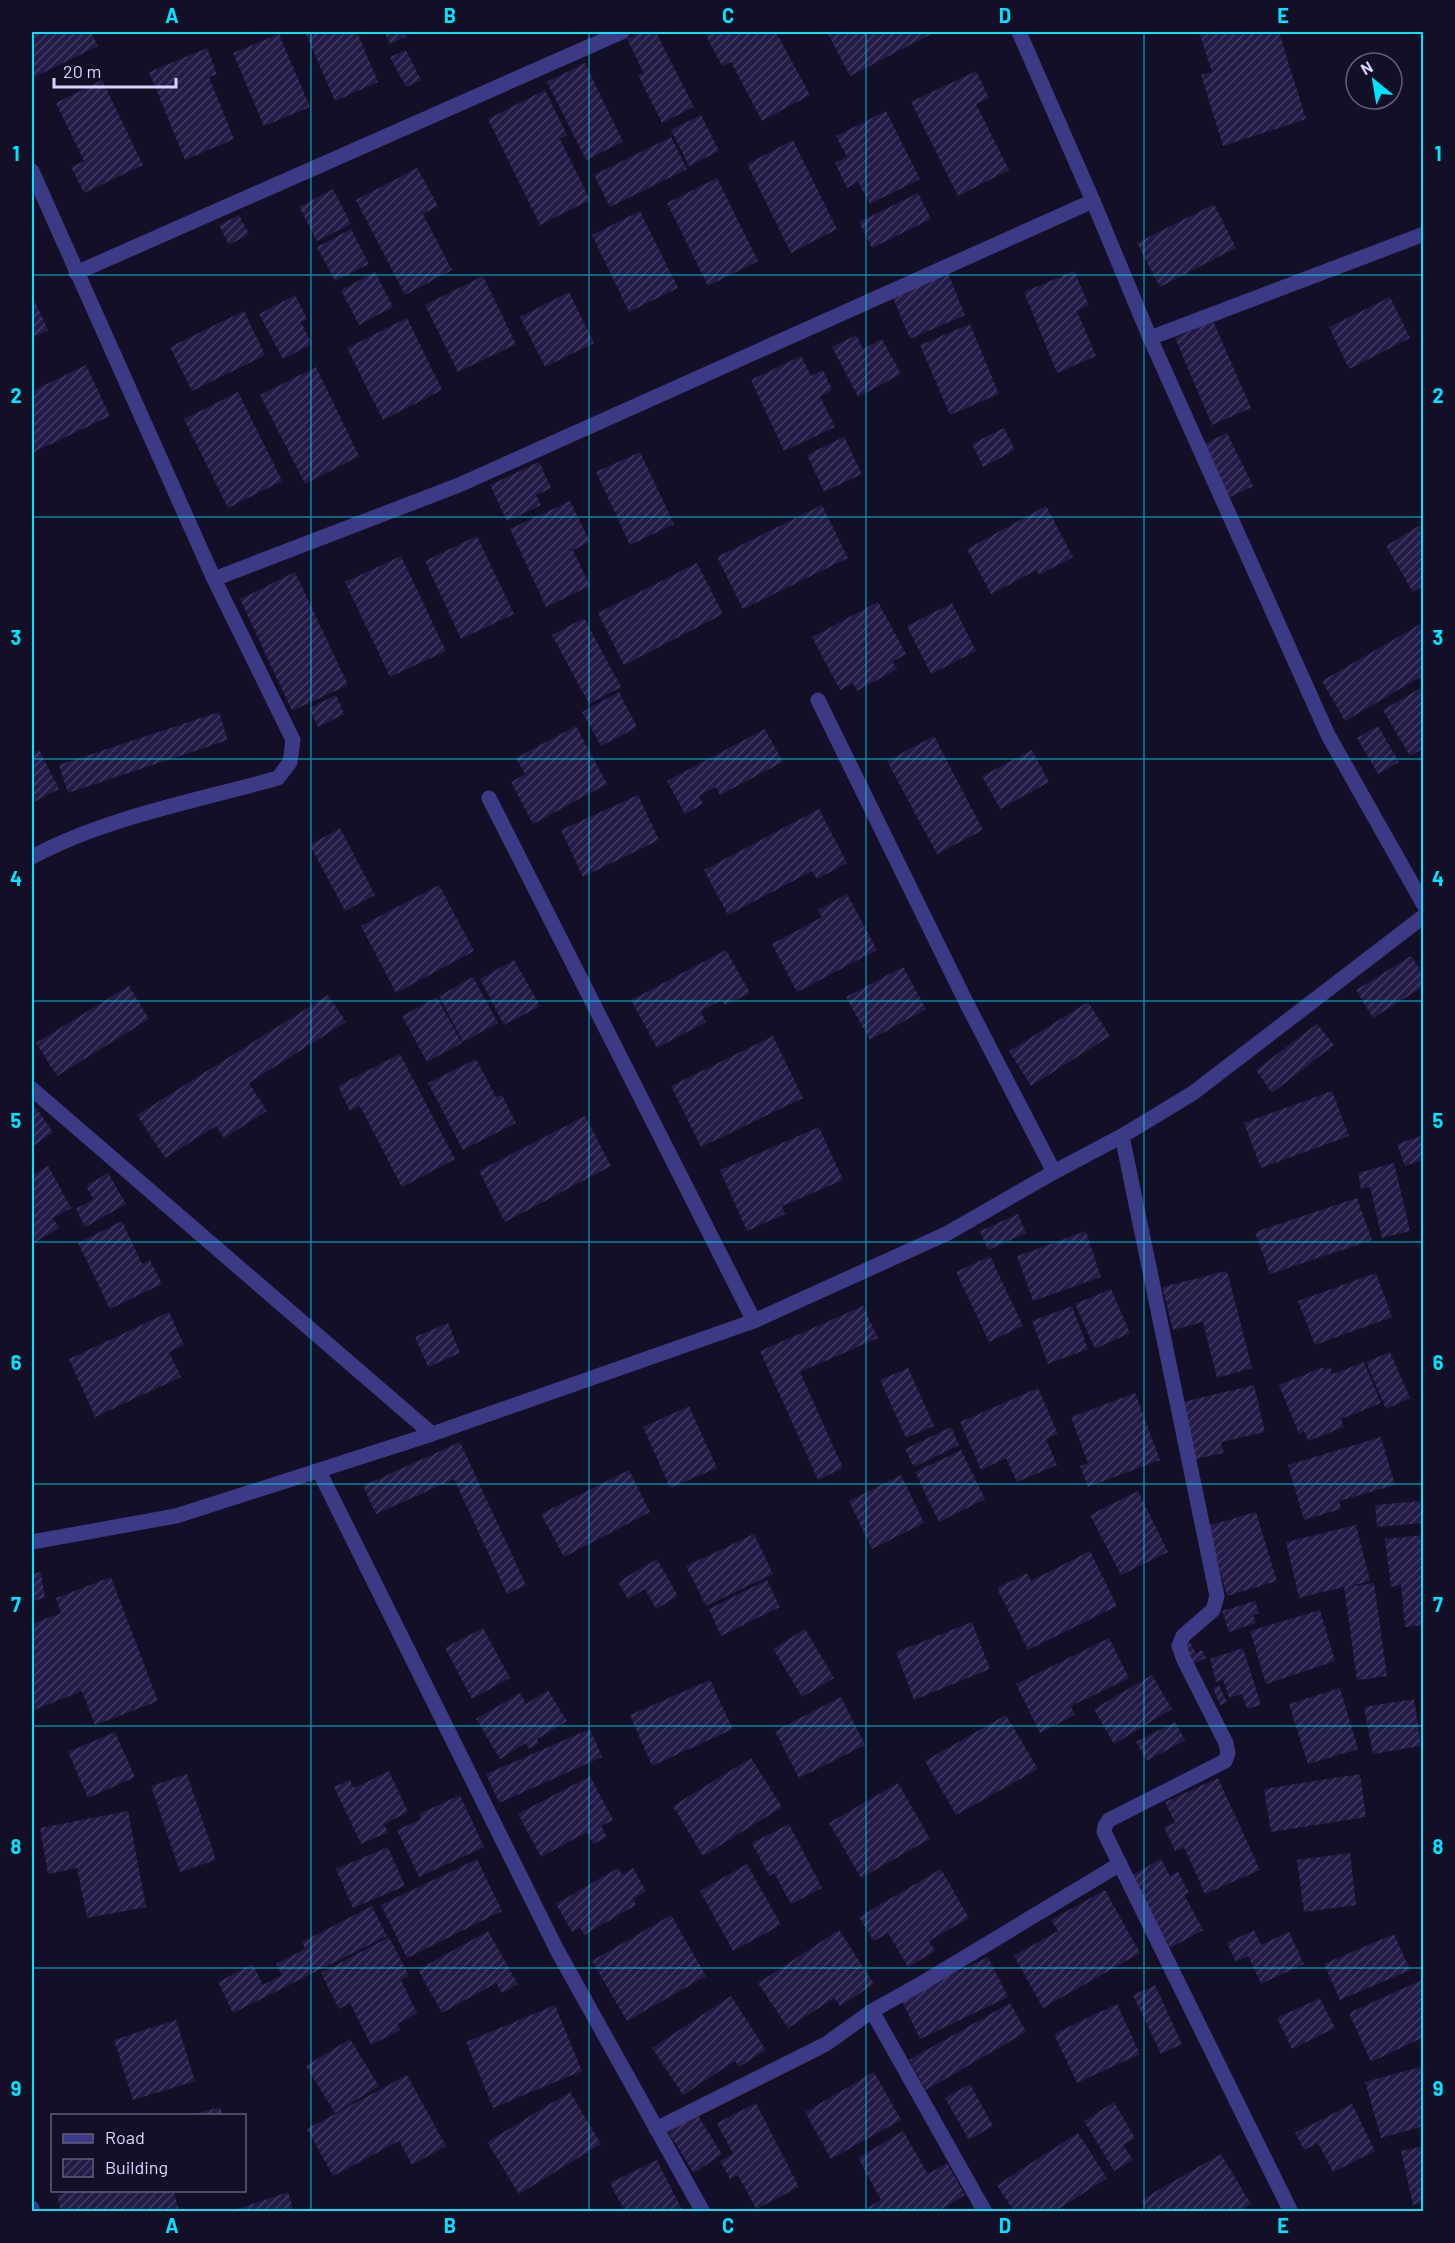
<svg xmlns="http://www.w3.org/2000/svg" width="1455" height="2243" viewBox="0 0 1455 2243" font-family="Barlow,sans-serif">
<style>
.building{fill:url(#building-hatch)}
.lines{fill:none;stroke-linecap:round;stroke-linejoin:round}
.minor{stroke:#3d3a85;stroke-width:15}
.grid{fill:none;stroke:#00e5ff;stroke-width:1.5;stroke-opacity:0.55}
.neatline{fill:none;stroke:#00e5ff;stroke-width:2}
.grid-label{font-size:20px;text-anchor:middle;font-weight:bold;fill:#00e5ff}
</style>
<defs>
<pattern id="building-hatch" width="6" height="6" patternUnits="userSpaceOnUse" patternTransform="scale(1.5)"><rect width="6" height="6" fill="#241b47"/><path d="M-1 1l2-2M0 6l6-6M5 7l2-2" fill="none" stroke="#433b63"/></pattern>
</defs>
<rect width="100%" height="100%" fill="#130f26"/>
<g class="building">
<polygon points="32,32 91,32 98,46 32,78"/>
<polygon points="305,32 357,32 378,82 335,101"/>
<polygon points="384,32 404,32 406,36 390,44"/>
<polygon points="642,32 656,32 694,107 662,123 638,75 644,73 627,39"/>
<polygon points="704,32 776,32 810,95 762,121 731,62 722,66"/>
<polygon points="827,32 935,32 850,76"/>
<polygon points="1199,32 1279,32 1306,119 1223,146 1201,75 1212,72"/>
<polygon points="279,34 310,107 264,126 233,53"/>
<polygon points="207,48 217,74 209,77 234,139 185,160 149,72"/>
<polygon points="406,50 421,80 406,87 390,57"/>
<polygon points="585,63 623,142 586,160 547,82"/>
<polygon points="976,71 989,98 976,104 1009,170 958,196 911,102"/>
<polygon points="102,80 143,165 84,193 71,167 84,161 56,103"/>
<polygon points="545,90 567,135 560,139 590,200 540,225 488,119"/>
<polygon points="886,111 920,179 870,204 858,182 847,188 835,163 847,157 836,136"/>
<polygon points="701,115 719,151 689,166 671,130"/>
<polygon points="671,137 687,169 610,207 594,175"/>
<polygon points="793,140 837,229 791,253 747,164"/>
<polygon points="417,168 438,206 423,214 452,270 405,295 356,200"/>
<polygon points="717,178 758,261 708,286 667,203"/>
<polygon points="333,189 351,224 317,241 299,207"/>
<polygon points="918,193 931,219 872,248 859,222"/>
<polygon points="1214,204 1236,248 1160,287 1137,243"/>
<polygon points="640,211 678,288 629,312 592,235"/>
<polygon points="239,215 249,234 229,245 219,225"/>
<polygon points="351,229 369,264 335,281 317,247"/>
<polygon points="947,271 965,315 910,339 892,295"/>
<polygon points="1074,271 1089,305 1077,311 1096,356 1057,373 1024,292"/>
<polygon points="375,272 393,307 359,325 341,290"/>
<polygon points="483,276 516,344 458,372 425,305"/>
<polygon points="569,292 594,343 545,367 520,317"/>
<polygon points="32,295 48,330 32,338"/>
<polygon points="295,295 307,319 301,322 312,344 283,359 259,314"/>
<polygon points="1390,297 1410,338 1349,369 1329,327"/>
<polygon points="244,311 265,355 192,391 170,347"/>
<polygon points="407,318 442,390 383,420 347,348"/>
<polygon points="1213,321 1251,408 1212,425 1175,338"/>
<polygon points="970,324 999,394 950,415 920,345"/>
<polygon points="856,335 863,349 882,339 901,374 858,397 832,347"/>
<polygon points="801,356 811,376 823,370 832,390 820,396 835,427 784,451 751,380"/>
<polygon points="86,365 110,416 32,453 32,391"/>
<polygon points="316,367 359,456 305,484 260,395"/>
<polygon points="238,392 282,481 228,508 184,419"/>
<polygon points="1004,428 1015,450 983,467 972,444"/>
<polygon points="1227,433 1253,486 1230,497 1204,444"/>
<polygon points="844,437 862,474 824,492 807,455"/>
<polygon points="640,452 674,524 630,545 596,472"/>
<polygon points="539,462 551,488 536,495 541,505 507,521 490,485"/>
<polygon points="570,501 590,542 573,550 590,586 546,607 510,529"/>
<polygon points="822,505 848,558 743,609 717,557"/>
<polygon points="1046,506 1073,557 1039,575 1037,570 991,594 967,549"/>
<polygon points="1424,523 1424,585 1413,592 1386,546"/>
<polygon points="477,536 514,614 461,639 425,561"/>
<polygon points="401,556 446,651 390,677 345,582"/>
<polygon points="697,563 723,614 624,665 598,613"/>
<polygon points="295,572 348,685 292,711 240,599"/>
<polygon points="878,602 906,654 892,662 897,669 857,691 853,683 840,690 812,637"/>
<polygon points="952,603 976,651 931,674 907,626"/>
<polygon points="584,618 621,687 589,704 552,635"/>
<polygon points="1424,622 1424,675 1345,721 1322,681"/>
<polygon points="1424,686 1424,748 1410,756 1383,710"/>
<polygon points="619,692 637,727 601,746 582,712"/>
<polygon points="336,695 344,714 318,727 309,708"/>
<polygon points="219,712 228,740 68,793 59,765"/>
<polygon points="576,726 607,784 533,824 511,782 525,774 516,758"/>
<polygon points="1378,726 1399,762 1378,774 1357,738"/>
<polygon points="765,729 783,762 720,795 716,787 699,796 703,804 685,814 667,781"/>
<polygon points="934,736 983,830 937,854 887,761"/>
<polygon points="39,750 59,789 32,803 32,754"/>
<polygon points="1032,750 1049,782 1000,809 982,776"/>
<polygon points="638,795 659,840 583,877 561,830"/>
<polygon points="819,809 847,863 817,879 812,871 728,915 704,870"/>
<polygon points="340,828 375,895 345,911 310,845"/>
<polygon points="439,885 474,951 396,993 361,926"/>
<polygon points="847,894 877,950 797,992 772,944 822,917 818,910"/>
<polygon points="726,950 750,993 725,1005 722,1000 701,1011 706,1022 657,1048 631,1000"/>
<polygon points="1411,956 1424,976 1424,986 1373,1018 1356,990"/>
<polygon points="514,960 540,1006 504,1025 480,979"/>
<polygon points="903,967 926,1009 870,1040 846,997"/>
<polygon points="473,977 498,1023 463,1042 439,996"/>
<polygon points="129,986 149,1019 57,1076 36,1043"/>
<polygon points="328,995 346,1022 249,1083 267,1111 224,1138 216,1126 165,1158 137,1115"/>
<polygon points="437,997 462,1043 427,1062 402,1016"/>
<polygon points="1088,1002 1110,1036 1031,1086 1009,1051"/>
<polygon points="1317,1024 1334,1045 1272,1093 1256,1070"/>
<polygon points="773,1036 803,1098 701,1147 671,1086"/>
<polygon points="400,1054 455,1159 402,1187 360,1106 350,1111 338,1086"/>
<polygon points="476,1059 496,1097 502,1095 516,1123 463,1150 428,1083"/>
<polygon points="1332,1091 1349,1136 1261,1168 1244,1123"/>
<polygon points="36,1108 53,1132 32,1147 32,1112"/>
<polygon points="585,1116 611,1166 505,1222 479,1171"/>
<polygon points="819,1127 843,1180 782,1206 785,1214 747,1231 720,1170"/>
<polygon points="1424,1135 1424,1159 1405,1166 1397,1144"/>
<polygon points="1394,1163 1410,1231 1382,1238 1370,1187 1361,1189 1358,1173"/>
<polygon points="48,1166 71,1208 53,1218 59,1228 32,1244 32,1175"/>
<polygon points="108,1173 126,1204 85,1227 76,1209 93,1199 86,1186"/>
<polygon points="1357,1198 1372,1240 1270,1274 1255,1232"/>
<polygon points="1018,1214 1026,1233 988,1250 980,1231"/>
<polygon points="122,1221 142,1264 150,1260 162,1284 110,1309 78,1243"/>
<polygon points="1086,1231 1101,1277 1033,1301 1017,1256"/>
<polygon points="990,1256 1023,1326 989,1342 956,1272"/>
<polygon points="1227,1271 1252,1368 1217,1378 1203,1322 1173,1330 1162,1287"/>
<polygon points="1376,1273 1392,1317 1315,1345 1298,1301"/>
<polygon points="1111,1289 1130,1333 1095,1349 1075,1304"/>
<polygon points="863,1306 878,1338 800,1372 843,1468 818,1480 760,1351"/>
<polygon points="1072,1306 1088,1349 1048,1364 1032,1321"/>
<polygon points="169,1312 184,1345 169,1352 181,1377 95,1417 69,1359"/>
<polygon points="448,1323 460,1353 428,1367 415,1337"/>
<polygon points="1390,1352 1410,1398 1386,1409 1366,1362"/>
<polygon points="1364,1362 1381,1403 1341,1419 1344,1427 1308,1441 1304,1431 1299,1434 1279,1385 1323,1367 1324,1370 1330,1367 1333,1374"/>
<polygon points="908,1368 934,1426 906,1438 880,1380"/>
<polygon points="1254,1385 1265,1432 1221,1442 1224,1453 1196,1459 1183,1402"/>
<polygon points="1038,1388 1058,1434 1046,1439 1057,1465 1017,1482 1006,1458 981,1470 960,1422"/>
<polygon points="1135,1393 1160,1460 1088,1487 1080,1466 1088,1463 1071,1417"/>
<polygon points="689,1406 717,1468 670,1488 643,1427"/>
<polygon points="951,1427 959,1445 914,1467 905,1449"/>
<polygon points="1381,1437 1395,1485 1339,1501 1341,1509 1304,1520 1288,1465"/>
<polygon points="460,1442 526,1585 507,1594 454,1479 376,1514 363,1486"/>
<polygon points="961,1450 985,1499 939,1522 915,1472"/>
<polygon points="629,1470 650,1512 564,1557 541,1514"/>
<polygon points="901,1475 924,1523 872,1549 849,1501"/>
<polygon points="1138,1491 1168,1552 1121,1575 1090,1515"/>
<polygon points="1420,1501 1422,1523 1377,1527 1375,1505"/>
<polygon points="1256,1512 1277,1581 1227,1596 1207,1526"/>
<polygon points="1356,1525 1370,1581 1347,1587 1374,1583 1387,1676 1357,1680 1344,1587 1299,1598 1286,1542"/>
<polygon points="754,1534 773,1574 706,1606 686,1566"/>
<polygon points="1424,1535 1424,1625 1405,1627 1401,1585 1391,1587 1385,1539"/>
<polygon points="1090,1551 1117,1606 1028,1650 997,1588 1027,1573 1031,1581"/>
<polygon points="657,1559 678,1596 656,1609 645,1589 628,1599 618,1582"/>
<polygon points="41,1572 45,1598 32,1601 32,1574"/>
<polygon points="111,1577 158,1701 95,1725 82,1691 32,1711 32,1624 61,1613 56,1598"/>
<polygon points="767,1580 780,1607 721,1636 709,1609"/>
<polygon points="1255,1601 1259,1613 1253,1615 1256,1623 1229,1632 1222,1611"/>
<polygon points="1320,1610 1335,1661 1266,1684 1250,1631"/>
<polygon points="972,1622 990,1669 914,1700 896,1652"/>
<polygon points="483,1628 510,1678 472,1699 445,1648"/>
<polygon points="805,1629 834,1678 802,1697 773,1649"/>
<polygon points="1109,1638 1129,1678 1071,1706 1075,1715 1040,1733 1016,1684"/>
<polygon points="1190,1642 1196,1653 1202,1650 1206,1658 1192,1664 1185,1645"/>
<polygon points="1243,1648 1261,1705 1247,1709 1242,1694 1229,1698 1223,1679 1216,1682 1210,1659"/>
<polygon points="1152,1675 1172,1709 1114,1744 1094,1709"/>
<polygon points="710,1680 733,1729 652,1766 630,1715"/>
<polygon points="1219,1685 1227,1702 1220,1705 1213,1688"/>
<polygon points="1340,1688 1358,1749 1308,1764 1289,1704"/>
<polygon points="548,1690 567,1721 537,1739 539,1743 529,1749 526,1743 500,1759 476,1719 520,1693 526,1704"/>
<polygon points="841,1697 865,1745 799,1778 775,1731"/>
<polygon points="1414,1699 1421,1746 1373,1754 1364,1707"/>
<polygon points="1006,1715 1038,1769 956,1815 925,1761"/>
<polygon points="1175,1722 1185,1740 1147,1761 1136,1742"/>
<polygon points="590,1729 602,1757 499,1803 486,1774"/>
<polygon points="115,1732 135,1777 88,1798 68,1752"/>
<polygon points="751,1758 782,1807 703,1856 673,1806"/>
<polygon points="389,1771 408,1812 384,1824 388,1832 361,1844 334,1787 350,1780 354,1788"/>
<polygon points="187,1774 216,1860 180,1872 151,1786"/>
<polygon points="1360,1774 1366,1817 1271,1832 1264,1789"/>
<polygon points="590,1776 613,1820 601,1826 607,1837 593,1844 587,1832 541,1857 518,1814"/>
<polygon points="1218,1778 1260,1870 1205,1894 1184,1847 1175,1851 1164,1827 1175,1823 1165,1802"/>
<polygon points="898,1783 930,1839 861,1878 829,1823"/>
<polygon points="460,1795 484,1847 419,1877 397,1830 421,1819 419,1814"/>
<polygon points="128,1811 146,1907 87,1918 77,1868 48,1874 40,1828"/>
<polygon points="789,1824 822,1888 791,1904 774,1873 769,1876 752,1843"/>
<polygon points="388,1847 405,1886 353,1908 336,1869"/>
<polygon points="1350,1853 1356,1905 1304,1912 1297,1860"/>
<polygon points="477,1859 502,1911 407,1958 381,1905"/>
<polygon points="1161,1859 1170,1876 1178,1872 1189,1893 1184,1895 1203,1930 1170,1948 1132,1875"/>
<polygon points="747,1864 781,1925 733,1951 700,1891"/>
<polygon points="618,1868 622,1875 633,1868 646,1891 633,1899 636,1905 584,1935 580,1927 572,1932 556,1904"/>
<polygon points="941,1869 969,1918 929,1941 935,1951 908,1967 888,1933 874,1941 859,1917"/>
<polygon points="1105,1890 1140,1953 1043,2008 1014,1956 1058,1931 1051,1920"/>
<polygon points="372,1906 387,1936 233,2013 218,1982 253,1964 263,1985 282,1975 276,1964 305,1949 302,1942"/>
<polygon points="671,1915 706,1976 627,2021 592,1961"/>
<polygon points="839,1930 874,1984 840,2006 834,1998 788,2028 758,1983"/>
<polygon points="1254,1930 1261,1945 1289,1932 1304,1964 1261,1984 1248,1956 1236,1962 1227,1943"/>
<polygon points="488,1931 518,1984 502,1993 496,1983 442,2013 418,1970"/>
<polygon points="1394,1934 1410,1970 1340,2000 1324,1964"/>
<polygon points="389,1937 409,1976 401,1980 417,2013 397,2024 400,2030 371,2045 350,2003 339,2009 321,1973"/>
<polygon points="988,1957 1008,1997 920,2039 901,1999"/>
<polygon points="1424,1979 1424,2037 1371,2062 1349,2013"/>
<polygon points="1155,1985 1182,2044 1161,2054 1133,1995"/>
<polygon points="731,1996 766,2050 739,2067 735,2061 683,2095 652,2048"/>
<polygon points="1320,1998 1335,2028 1292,2049 1277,2018"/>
<polygon points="1010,2003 1026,2032 926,2090 909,2060"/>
<polygon points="1117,2004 1140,2054 1077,2083 1054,2034"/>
<polygon points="555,2005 582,2071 493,2108 466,2042"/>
<polygon points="176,2020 195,2081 133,2100 114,2040"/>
<polygon points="350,2039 379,2086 335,2113 306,2066"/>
<polygon points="1424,2066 1424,2126 1381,2138 1365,2082"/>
<polygon points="874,2072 901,2120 831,2159 805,2112"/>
<polygon points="407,2075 446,2146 412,2165 399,2141 333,2176 307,2129"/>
<polygon points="970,2084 993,2126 969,2140 945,2098"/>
<polygon points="570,2092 601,2144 519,2194 487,2142"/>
<polygon points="1114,2102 1135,2138 1123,2145 1133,2160 1114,2171 1084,2121"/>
<polygon points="756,2103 799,2187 756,2209 738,2175 730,2179 720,2161 733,2154 717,2123"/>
<polygon points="1352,2104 1375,2151 1333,2172 1318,2143 1304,2150 1295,2133"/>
<polygon points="220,2107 223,2116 192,2116 192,2115"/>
<polygon points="697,2114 722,2154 694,2173 668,2132"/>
<polygon points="903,2131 928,2174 947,2163 965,2195 938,2212 869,2212 867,2208 881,2200 858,2158"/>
<polygon points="1078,2133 1107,2178 1054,2212 1014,2212 997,2185"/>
<polygon points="1424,2146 1424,2202 1413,2205 1401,2151"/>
<polygon points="1221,2154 1251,2204 1238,2212 1148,2212 1141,2200"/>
<polygon points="657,2160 683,2212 625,2212 610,2183"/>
<polygon points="72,2190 173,2190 180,2212 61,2212 57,2195"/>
<polygon points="288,2192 294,2212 232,2212 232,2211"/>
</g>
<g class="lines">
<g class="minor">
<polyline points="1019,32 1093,201 1150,338 1328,735 1424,905"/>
<polyline points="32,171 214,579 459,485 1093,201"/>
<polyline points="76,273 622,32"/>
<polyline points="1150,338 1424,234"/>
<polyline points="818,700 967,1004 1054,1172"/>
<polyline points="489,798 754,1321"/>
<path d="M32,857C107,817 196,801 278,778L290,762L293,740L214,579"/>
<polyline points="32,1089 432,1434"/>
<polyline points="1122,1136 1217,1596 1213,1610 1183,1636 1179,1646 1184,1660 1226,1743 1228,1753 1225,1761 1109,1820 1105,1826 1104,1832 1291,2212"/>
<polyline points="319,1471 557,1950 703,2212"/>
<polyline points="32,1542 176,1516 432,1434 754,1321 948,1233 1054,1172 1122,1136 1193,1093 1424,916"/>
<polyline points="872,2011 985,2212"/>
<polyline points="656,2129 826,2044 872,2011 924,1982 1120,1864"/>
<polyline points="32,2208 33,2212"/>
</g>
</g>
<path class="grid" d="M311,32V2212M589,32V2212M866,32V2212M1144,32V2212M32,275H1424M32,517H1424M32,759H1424M32,1001H1424M32,1242H1424M32,1484H1424M32,1726H1424M32,1968H1424"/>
<rect width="1455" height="2243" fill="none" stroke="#130f26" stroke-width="66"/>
<rect x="51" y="2114" width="195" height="78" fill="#130f26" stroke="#625e7d" stroke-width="1.5"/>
<rect x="63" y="2134" width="30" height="9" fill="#3d3a85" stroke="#625e7d" stroke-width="1.5"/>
<text x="105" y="2144" font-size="18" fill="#d9d4ff">Road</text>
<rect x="63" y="2159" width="30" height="18" fill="url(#building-hatch)" stroke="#625e7d" stroke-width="1.5"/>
<text x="105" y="2174" font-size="18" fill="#d9d4ff">Building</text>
<g transform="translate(1374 81) rotate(330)"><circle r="28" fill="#130f26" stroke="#625e7d" stroke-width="1.5"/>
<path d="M0-4.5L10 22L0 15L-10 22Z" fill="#00e5ff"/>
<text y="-9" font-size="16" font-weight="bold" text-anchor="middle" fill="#d9d4ff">N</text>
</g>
<path d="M54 78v9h122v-9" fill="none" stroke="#d9d4ff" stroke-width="3"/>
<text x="63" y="78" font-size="18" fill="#d9d4ff" stroke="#130f26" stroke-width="4.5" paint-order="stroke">20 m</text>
<rect x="33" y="33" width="1389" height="2177" class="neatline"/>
<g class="grid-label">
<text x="172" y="23">A</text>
<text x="450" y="23">B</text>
<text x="728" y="23">C</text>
<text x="1005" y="23">D</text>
<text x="1283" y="23">E</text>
<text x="16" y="161">1</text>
<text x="1438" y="161">1</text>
<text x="16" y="403">2</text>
<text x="1438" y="403">2</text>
<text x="16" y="645">3</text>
<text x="1438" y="645">3</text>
<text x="16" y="886">4</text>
<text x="1438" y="886">4</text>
<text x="16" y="1128">5</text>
<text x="1438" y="1128">5</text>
<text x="16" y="1370">6</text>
<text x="1438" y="1370">6</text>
<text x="16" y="1612">7</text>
<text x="1438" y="1612">7</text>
<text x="16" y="1854">8</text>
<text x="1438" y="1854">8</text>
<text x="16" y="2096">9</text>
<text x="1438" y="2096">9</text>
<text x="172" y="2233">A</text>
<text x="450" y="2233">B</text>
<text x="728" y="2233">C</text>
<text x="1005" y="2233">D</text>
<text x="1283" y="2233">E</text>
</g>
</svg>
